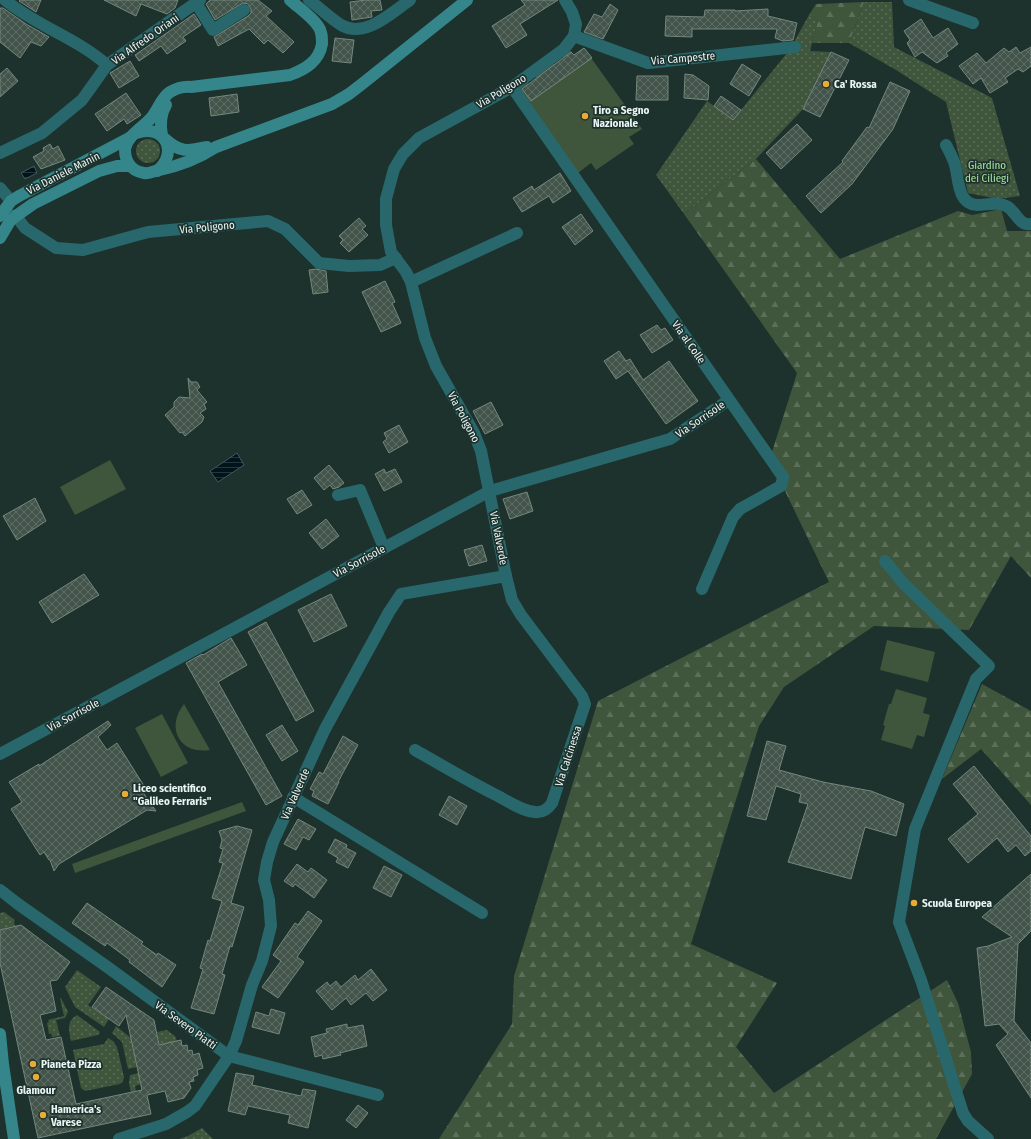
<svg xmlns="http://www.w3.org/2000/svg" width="1031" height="1139" viewBox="0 0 1031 1139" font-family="'Fira Sans Condensed',sans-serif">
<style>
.green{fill:url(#green-dots)}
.forest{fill:url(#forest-firs)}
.pitch{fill:#40563c}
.water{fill:url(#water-rules);stroke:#46585d}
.building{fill:url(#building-cross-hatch);stroke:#75887d}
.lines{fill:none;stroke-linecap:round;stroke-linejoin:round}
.street{stroke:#28686c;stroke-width:12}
.secondary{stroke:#34868b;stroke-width:12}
.poi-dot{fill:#e6ac36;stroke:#1d312d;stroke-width:1.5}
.labels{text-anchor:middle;stroke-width:3.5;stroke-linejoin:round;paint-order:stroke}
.street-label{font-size:11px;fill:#eaf6f4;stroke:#1d312d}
.poi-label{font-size:11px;font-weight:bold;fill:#eaf6f4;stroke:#1d312d;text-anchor:start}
.park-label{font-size:11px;fill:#a8e49d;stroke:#1d312d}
</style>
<defs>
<pattern id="green-dots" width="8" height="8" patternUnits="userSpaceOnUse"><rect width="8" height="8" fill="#40563c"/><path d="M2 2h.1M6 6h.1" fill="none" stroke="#5c6f59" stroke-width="1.8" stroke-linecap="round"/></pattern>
<pattern id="forest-firs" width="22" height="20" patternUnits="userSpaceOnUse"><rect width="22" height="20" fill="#40563c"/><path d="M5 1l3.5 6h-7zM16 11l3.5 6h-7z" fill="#5c6f59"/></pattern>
<pattern id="water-rules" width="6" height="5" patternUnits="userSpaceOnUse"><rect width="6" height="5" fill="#00141c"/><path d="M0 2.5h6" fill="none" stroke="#25373e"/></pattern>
<pattern id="building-cross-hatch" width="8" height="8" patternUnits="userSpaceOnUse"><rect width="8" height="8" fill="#43544a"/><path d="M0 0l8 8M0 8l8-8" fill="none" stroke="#5e6d65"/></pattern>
</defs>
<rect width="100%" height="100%" fill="#1d312d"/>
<g class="green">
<polygon points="864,2 892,2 894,47 992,98 1020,196 998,199 968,193 946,102 896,70 849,43"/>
<polygon points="809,15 818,20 810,51 831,52 803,109 756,159 684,214 656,175 707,101 733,120 787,53 795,52 795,40"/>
<circle cx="148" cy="151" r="12"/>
<polygon points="4,912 15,920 14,922 15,926 0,930 0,913"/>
<polygon points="77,970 101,987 88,1005 109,1019 104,1027 75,1007 65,987"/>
<polygon points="60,998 61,998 68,1012 65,1018 56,1020 60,1036 52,1037 51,1033 49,1034 47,1023 49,1022 48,1020 64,1016"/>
<path d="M77,1015L100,1032L98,1035L71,1041C69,1032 66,1021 77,1015Z"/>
<polygon points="116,1026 131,1038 137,1067 128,1069 122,1042 112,1033"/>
<polygon points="167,1030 175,1036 177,1041 174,1042 168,1085 157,1032"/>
<polygon points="108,1038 113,1041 117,1047 124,1077 123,1081 120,1084 85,1091 81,1088 73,1050 104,1044"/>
<polygon points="139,1073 141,1084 135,1086 136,1091 131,1092 129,1083 130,1075"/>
<polygon points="202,1128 213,1139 179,1139 188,1136"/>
</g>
<g class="forest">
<polygon points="864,2 849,43 812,43 818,20 809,15 816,4"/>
<polygon points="756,159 840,259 958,211 972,215 1001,209 1007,231 1031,231 1031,578 1011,556 969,630 874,626 784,687 759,726 691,944 777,983 736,1047 774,1093 947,980 958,1003 971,1052 972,1074 936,1139 439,1139 512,1024 514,976 598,701 829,582 784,489 772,452 797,373 684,214"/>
<polygon points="982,684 1031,711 1031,805 981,749 942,779"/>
</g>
<g class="pitch">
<polygon points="584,48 642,129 629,137 634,144 596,170 591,163 578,173 518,88 527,81 530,86 538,80 535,76 553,63 556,67 566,60 563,56 571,51 574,55"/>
<polygon points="110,460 126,489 75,515 60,487"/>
<polygon points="887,640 935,652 928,682 880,670"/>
<polygon points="896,689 927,698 923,713 930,715 924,737 917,735 912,749 881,740 885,726 883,725 889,704 891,704"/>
<path d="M184,704L210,750C180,755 165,728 184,704Z"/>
<polygon points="162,714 188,763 161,777 135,728"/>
<polygon points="242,802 246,811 75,873 72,864"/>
</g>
<g class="water">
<polygon points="34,166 37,173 25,179 21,173"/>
<polygon points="237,453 244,465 218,482 210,471"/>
</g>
<g class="building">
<polygon points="20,0 41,0 36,12 19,1"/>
<polygon points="104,0 178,0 175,8 167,14 141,4 136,16"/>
<polygon points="210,0 258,0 272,11 266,16 294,42 283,53 268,40 264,44 249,29 218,46 214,37 248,16 251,13 251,9 248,4 243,3 215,20 206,4"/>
<polygon points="366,0 380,0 382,10 371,11 372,17 352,20 350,2"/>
<polygon points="521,0 558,0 520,24 527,35 506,48 492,26 525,5"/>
<polygon points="610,4 618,10 603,39 584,32 594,14 602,17"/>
<polygon points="0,8 3,8 26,24 49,37 41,46 31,42 20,58 0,42"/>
<polygon points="768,9 768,16 797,23 793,40 783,41 775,38 777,29 692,29 692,37 665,36 666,16 704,17 705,10 735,10 735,11"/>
<polygon points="194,14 201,25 183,37 186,41 167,54 161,46 139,61 135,55"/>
<polygon points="921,19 933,38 948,28 958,44 946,53 948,56 937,63 922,52 915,57 907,43 910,40 904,31"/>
<polygon points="335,38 354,40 351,63 332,61"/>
<polygon points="1016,47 1020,53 1031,47 1031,66 1023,72 1018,69 1005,78 1008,82 990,93 981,78 973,84 959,66 977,53 986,63 1004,48 1009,52"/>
<polygon points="584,48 592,58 531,101 522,89 571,52 574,55"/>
<polygon points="831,52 849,60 820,117 803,109"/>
<polygon points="130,61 139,76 119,88 110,73"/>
<polygon points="742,64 761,76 749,96 730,84"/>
<polygon points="7,68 18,81 0,97 0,74"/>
<polygon points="685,74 693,75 709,86 708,100 684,98"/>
<polygon points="637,76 668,76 668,100 636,100"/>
<polygon points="890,82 910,91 893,129 852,184 821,213 806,196 843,162 842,161 867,127 869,128"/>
<polygon points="126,93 141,115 127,124 124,119 107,131 95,114"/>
<polygon points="237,94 239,112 211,116 209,98"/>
<polygon points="721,96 741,110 733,120 714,106"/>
<polygon points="797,124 812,140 781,169 766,153"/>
<polygon points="50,144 53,149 58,146 65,160 41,169 33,157 44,151 43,148"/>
<polygon points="560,173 571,191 553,203 549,196 522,212 513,198 532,186 534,190"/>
<polygon points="581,214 593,231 575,245 562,227"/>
<polygon points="359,218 366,226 362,229 368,235 349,252 340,243 343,240 339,236"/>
<polygon points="316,269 326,271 328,292 313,294 309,270"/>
<polygon points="385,281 395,302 392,303 401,323 381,332 362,292"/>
<polygon points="657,325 661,330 665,328 673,340 652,353 640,335"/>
<polygon points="619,351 626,361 630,359 643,380 669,361 698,401 666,424 628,371 616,379 604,361"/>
<polygon points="188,378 191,382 197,382 200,387 197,390 207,402 204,404 206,409 200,413 204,417 202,422 185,436 182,432 180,433 165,415 174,407 174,402 179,397 190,398"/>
<polygon points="491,402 503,425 485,434 473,411"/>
<polygon points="399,425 408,442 389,453 383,442 387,439 384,433"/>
<polygon points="329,465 344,483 339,487 333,489 330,485 324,490 314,478"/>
<polygon points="384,469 386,473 395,469 402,482 384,491 375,474"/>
<polygon points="302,490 312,505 297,514 287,499"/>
<polygon points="527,492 533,511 510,519 503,499"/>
<polygon points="35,498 46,521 17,540 3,516"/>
<polygon points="326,519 339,536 322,549 309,533"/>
<polygon points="482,545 487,561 469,566 464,550"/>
<polygon points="84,574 99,595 52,623 39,602"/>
<polygon points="331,594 347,626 314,642 298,610"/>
<polygon points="266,622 314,711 296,721 248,632"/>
<polygon points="231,638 247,665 218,682 282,796 266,805 186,663 202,654 203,655"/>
<polygon points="108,721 111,725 98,737 107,750 117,743 146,789 142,791 156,811 147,810 59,864 54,871 50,860 49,860 44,852 40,855 11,809 22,802 9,782 39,764 39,766"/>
<polygon points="282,725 298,751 282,761 266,735"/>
<polygon points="343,736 358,745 338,782 339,782 328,804 312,796 314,791 310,789 319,772 323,774"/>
<polygon points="767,741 786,746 779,770 823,782 871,791 904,804 896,836 865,827 851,879 788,862 808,804 799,802 801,794 776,786 766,820 747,816"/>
<polygon points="974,766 1031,836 1031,851 1025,856 1016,845 1008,852 997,838 968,863 948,839 978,814 953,784"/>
<polygon points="449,796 467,806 457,825 439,815"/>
<polygon points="298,819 316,829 309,840 303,837 296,850 284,844"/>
<polygon points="237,826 252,830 231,903 244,907 232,947 230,946 222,974 225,975 214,1014 191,1008 203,969 200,968 208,940 210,941 222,901 212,898 223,863 219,862 223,849 220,848 222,840 219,831"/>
<polygon points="335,839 347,845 346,848 356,853 348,868 336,862 338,858 328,852"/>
<polygon points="297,864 308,872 311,868 327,880 314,898 295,884 293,887 284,881"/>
<polygon points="384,866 402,875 391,897 373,888"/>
<polygon points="1031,874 1031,931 1018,944 1014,1021 1031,1043 1031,1098 996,1045 1008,1034 999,1024 985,1026 977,948 988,946 1012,937 982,917"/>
<polygon points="87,903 143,942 141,944 157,955 158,953 176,965 162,987 129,962 130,960 107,943 105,946 72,923"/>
<polygon points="308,911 322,921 297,957 304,962 278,998 262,987 281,961 273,955 295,923 298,925"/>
<polygon points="21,925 70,962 57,980 50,981 56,1011 40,1015 46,1040 61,1037 76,1104 142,1090 126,1015 119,1026 92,1007 106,987 154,1020 159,1045 181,1040 182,1046 187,1045 188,1051 192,1050 193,1055 199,1053 203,1068 197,1070 198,1075 193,1077 194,1081 189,1082 191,1088 184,1098 168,1102 165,1091 147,1095 151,1114 38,1138 0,963 0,930"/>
<polygon points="371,969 387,990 373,1001 366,993 351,1005 346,998 332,1010 316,991 327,982 330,986 336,981 341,987 355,975 358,980"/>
<polygon points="271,1009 285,1013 279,1034 252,1027 256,1012 269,1016"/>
<polygon points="347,1024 347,1028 363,1025 367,1046 340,1053 341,1055 323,1059 322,1055 315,1057 311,1037 327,1033 326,1029"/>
<polygon points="236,1073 254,1076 252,1085 301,1096 303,1089 316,1091 308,1128 288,1123 290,1115 248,1106 245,1115 228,1111"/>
<polygon points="358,1105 368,1113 356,1128 346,1120"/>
</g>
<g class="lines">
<g class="street">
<path d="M5,0C36,26 77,38 107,65"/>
<path d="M309,0C320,8 330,18 341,25C365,39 391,13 410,0"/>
<polyline points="909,0 973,23"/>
<polyline points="196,3 213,30 244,10"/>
<polyline points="574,36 648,63 795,47"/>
<polyline points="512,87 783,477 781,486 740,509 733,517 702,589"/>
<path d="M946,145C949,151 953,158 955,165C959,179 957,204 977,205C987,205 998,201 1008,207C1016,212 1019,226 1031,224"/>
<polyline points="0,153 42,133 82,100 107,65 200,0"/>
<polyline points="0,188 11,201"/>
<polyline points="6,215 16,216 25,228 56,248 83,250 148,232 268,221 285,229 319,263 349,266 380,265 396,258"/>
<polyline points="411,282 517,233"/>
<polyline points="338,495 360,490 384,548"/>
<polyline points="885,561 904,584 989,666 976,679 915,829 899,922 921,980 963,1113 968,1121 988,1139"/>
<path d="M415,750C443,766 470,782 498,796C509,802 522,811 535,812C543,813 548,809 552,803L585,704L582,696L521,615L512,600L506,576"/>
<polyline points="0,754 490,491 670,439 729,400"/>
<polyline points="293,797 482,913"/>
<polyline points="0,890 18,904 106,966 229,1056 378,1095"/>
<polyline points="119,1139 166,1124 187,1112 195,1106 229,1056 236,1041 252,985 262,961 271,926 269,900 264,880 267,862 273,842 325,729 389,612 401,594 506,576 481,451 474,433 436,366 425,338 411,282 406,272 391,252 386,225 386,199 394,169 403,154 419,138 512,87 564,49 574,36 576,24 572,12 565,0"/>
</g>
<g class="secondary">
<path d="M290,0C299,8 311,16 318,26C322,31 322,37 322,44C319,61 306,69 290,75L191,87C183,86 177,88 170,92C161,98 159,108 152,117C144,127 127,135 125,149C125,154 126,160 129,164C132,169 138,172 144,173C150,174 154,171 159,170C179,166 199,158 216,147L332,104L349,94L362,84L467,0"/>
<path d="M136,133C164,123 180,152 157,171"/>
<path d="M162,136C160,125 160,115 166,105"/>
<path d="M165,139C180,153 188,151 207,147"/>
<polyline points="0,216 11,201 19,196 131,137"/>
<polyline points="0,238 10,221 16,216 33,204 99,171 117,166 130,166"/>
<polyline points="0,1034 3,1064 14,1139"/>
</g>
</g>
<g class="poi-dot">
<circle cx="826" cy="84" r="4"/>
<circle cx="585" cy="116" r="4"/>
<circle cx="125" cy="794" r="4"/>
<circle cx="914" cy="903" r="4"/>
<circle cx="33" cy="1064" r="4"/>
<circle cx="36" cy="1077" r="4"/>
<circle cx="43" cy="1115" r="4"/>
</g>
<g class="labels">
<g class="street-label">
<text transform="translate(145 39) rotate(-35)" y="4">Via Alfredo Oriani</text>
<text transform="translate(683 58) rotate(-5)" y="4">Via Campestre</text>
<text transform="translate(501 91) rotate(-31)" y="4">Via Poligono</text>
<text transform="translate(63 173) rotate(-27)" y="4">Via Daniele Manin</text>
<text transform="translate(207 227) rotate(-5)" y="4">Via Poligono</text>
<text transform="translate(689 342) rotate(55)" y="4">Via al Colle</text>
<text transform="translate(464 417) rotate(62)" y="4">Via Poligono</text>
<text transform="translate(700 419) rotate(-34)" y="4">Via Sorrisole</text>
<text transform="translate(499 538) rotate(79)" y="4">Via Valverde</text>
<text transform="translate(359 561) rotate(-28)" y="4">Via Sorrisole</text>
<text transform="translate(73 715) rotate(-28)" y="4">Via Sorrisole</text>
<text transform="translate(568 756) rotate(-72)" y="4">Via Calcinessa</text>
<text transform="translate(295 794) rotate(-66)" y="4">Via Valverde</text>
<text transform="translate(186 1025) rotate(36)" y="4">Via Severo Piatti</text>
</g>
<g class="poi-label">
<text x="834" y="88">Ca' Rossa</text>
<text x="593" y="114">Tiro a Segno<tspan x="593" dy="13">Nazionale</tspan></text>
<text x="133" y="792">Liceo scientifico<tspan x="133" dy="13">"Galileo Ferraris"</tspan></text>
<text x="922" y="907">Scuola Europea</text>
<text x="41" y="1068">Pianeta Pizza</text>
<text x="36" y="1094" text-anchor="middle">Glamour</text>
<text x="51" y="1113">Hamerica's<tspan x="51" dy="13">Varese</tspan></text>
</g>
<g class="park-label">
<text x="987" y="169">Giardino<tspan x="987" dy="13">dei Ciliegi</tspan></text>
</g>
</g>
</svg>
